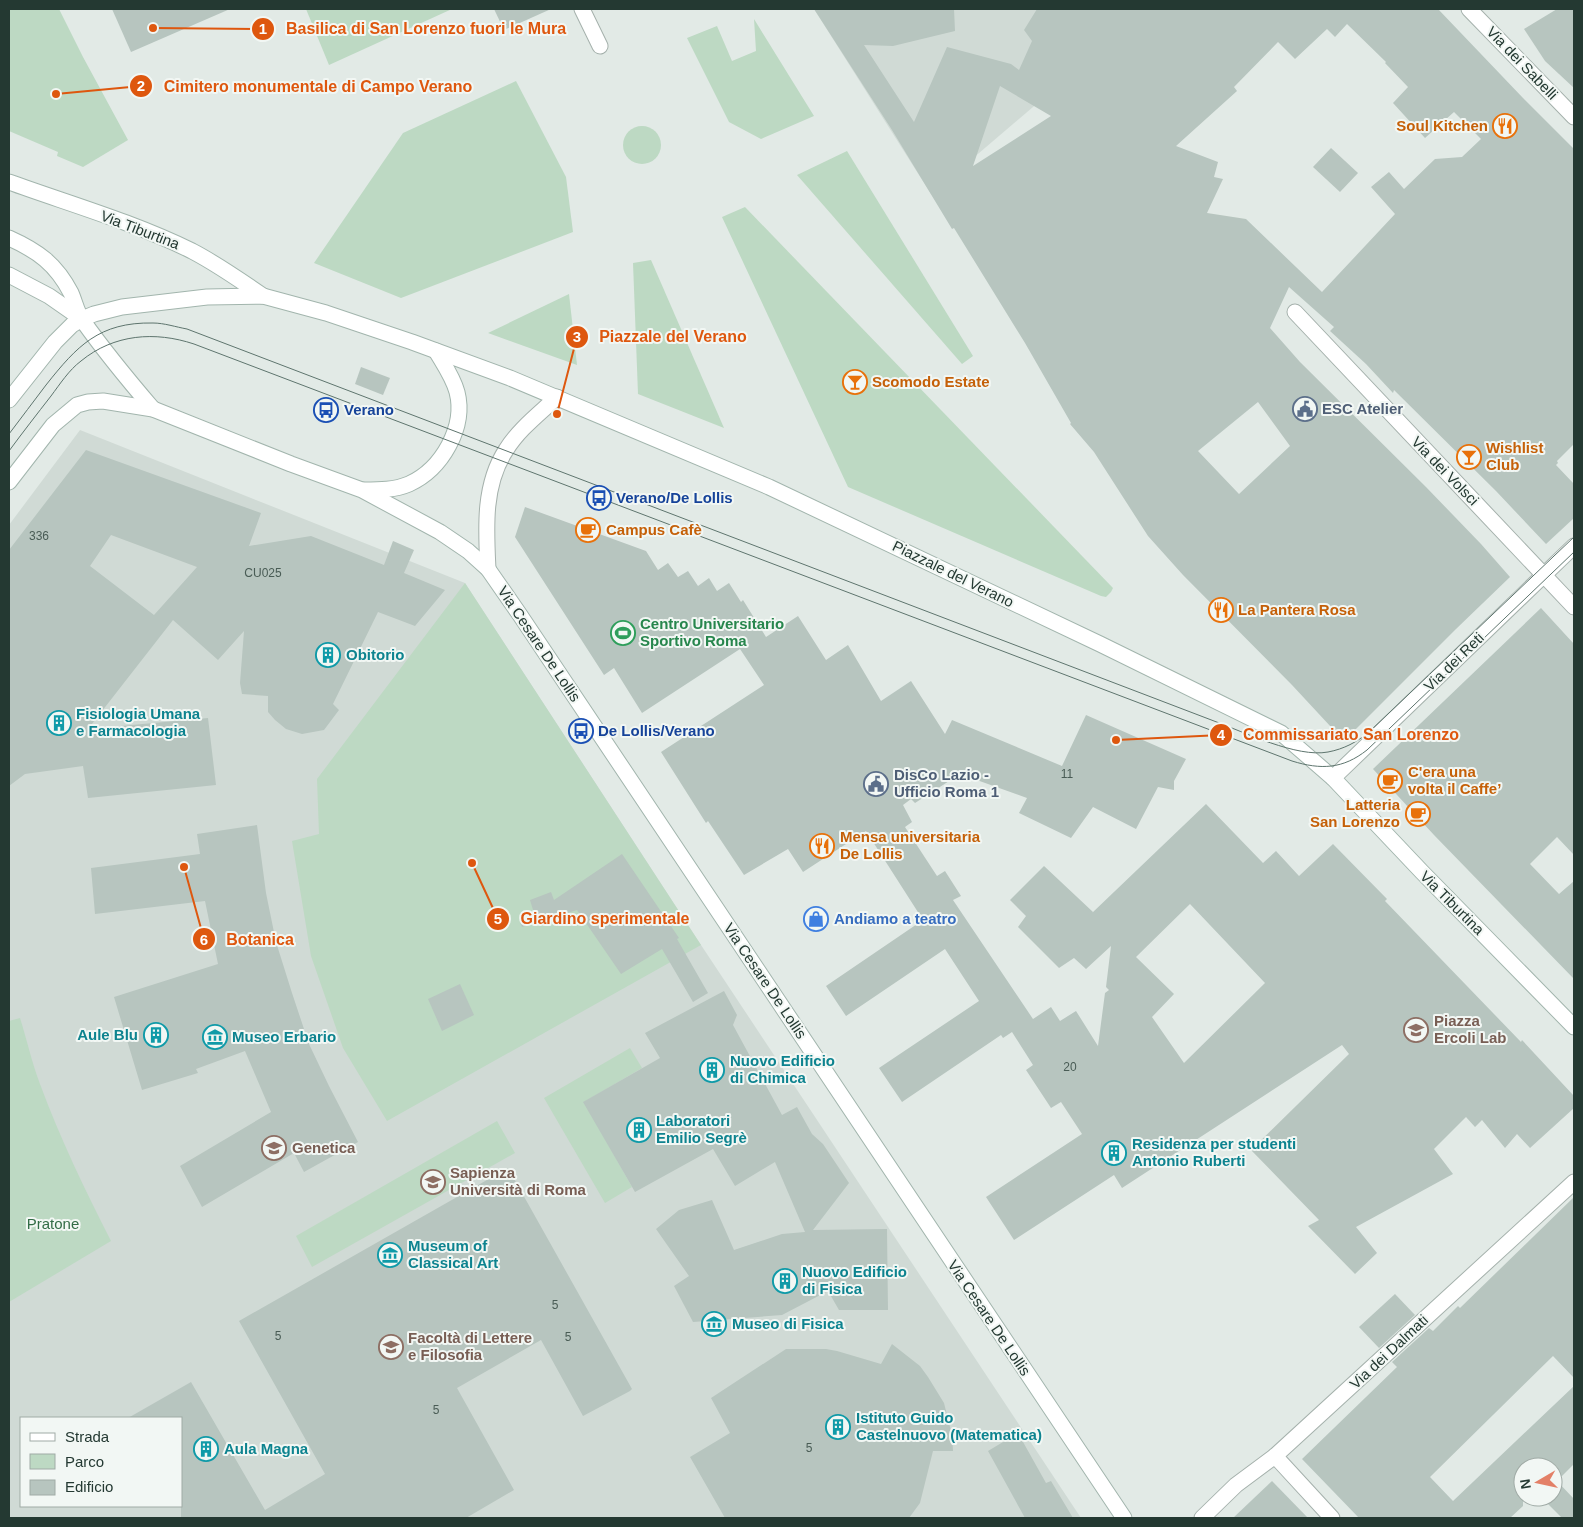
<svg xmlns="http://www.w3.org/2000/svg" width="1583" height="1527" viewBox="0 0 1583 1527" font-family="Helvetica,sans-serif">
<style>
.built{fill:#d0dad5;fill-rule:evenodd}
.green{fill:#bdd9c3}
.building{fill:#b7c5bf;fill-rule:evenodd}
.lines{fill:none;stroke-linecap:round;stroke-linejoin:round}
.pedestrian-casing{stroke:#a5b1ac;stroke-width:17}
.minor-casing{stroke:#a5b1ac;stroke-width:17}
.tertiary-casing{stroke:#a5b1ac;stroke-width:17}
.secondary-casing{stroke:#a2b5ad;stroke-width:17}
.pedestrian{stroke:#fff;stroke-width:15}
.minor{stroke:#fff;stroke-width:15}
.tertiary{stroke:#fff;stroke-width:15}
.secondary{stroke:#fff;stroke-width:15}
.tram{stroke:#5e756e;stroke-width:1}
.labels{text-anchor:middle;stroke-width:4;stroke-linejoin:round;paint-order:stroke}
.number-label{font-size:12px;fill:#495c55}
.street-label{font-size:15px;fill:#243932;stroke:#f2f7f4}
.food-label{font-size:15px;font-weight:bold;fill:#c56008;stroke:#f2f7f4;text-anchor:start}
.service-label{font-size:15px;font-weight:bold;fill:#4e5e75;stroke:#f2f7f4;text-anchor:start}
.transit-label{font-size:15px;font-weight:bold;fill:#164399;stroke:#f2f7f4;text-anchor:start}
.leisure-label{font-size:15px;font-weight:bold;fill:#27864d;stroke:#f2f7f4;text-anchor:start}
.culture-label{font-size:15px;font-weight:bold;fill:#0d838f;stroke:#f2f7f4;text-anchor:start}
.shop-label{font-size:15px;font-weight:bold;fill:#366cbe;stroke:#f2f7f4;text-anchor:start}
.education-label{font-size:15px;font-weight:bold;fill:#785e54;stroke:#f2f7f4;text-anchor:start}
.park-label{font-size:15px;fill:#326c46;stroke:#f2f7f4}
.leader{fill:none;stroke:#de570e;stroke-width:2}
.callout-dot{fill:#de570e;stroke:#f2f7f4;stroke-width:2}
.mark-label{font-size:15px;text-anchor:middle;font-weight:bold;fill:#fff}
.callout-label{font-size:16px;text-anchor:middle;font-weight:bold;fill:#de570e;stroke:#f2f7f4;stroke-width:4;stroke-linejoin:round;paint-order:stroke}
</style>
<rect width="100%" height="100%" fill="#e2eae6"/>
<g class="built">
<polygon points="814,9 1148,9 931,194"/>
<path d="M80,430L465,583L701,945L1081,1518H9V525ZM21,1418H181V1506H21Z"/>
</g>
<g class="green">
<polygon points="9,9 59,9 83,57 128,140 83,167 57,156 58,152 9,131"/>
<polygon points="306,9 452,9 329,65"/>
<polygon points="754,19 814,116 761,139 729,122 687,38 717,26 732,61 756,51"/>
<polygon points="516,81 566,177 573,232 401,298 314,263 403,133"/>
<circle cx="642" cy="145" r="19"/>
<polygon points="847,151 973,356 962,364 797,175"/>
<polygon points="745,207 1113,588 1111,592 1106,597 1101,596 848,487 722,217"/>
<polygon points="651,260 724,428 638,394 633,263"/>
<polygon points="569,294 577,365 488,333"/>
<polygon points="465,583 701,945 387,1121 343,1048 311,956 292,841 319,834 317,779"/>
<path d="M20,1018C27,1040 32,1063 40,1084C60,1138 85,1190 111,1241L9,1302V1021Z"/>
<polygon points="630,1048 642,1068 584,1102 632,1187 605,1203 544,1098"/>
<polygon points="497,1121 515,1153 312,1267 296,1236"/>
</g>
<g class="building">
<polygon points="112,9 230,9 131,52"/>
<polygon points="494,9 551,9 504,30"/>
<path d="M814,9H954L955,31L893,46L864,45L914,122L947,47L1011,64L1019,70L1032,41L1024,30L1037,9H1438L1523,98L1574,149V444L1557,461L1558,463L1556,465L1574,484V518L1546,544L1496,491L1394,390L1393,393L1366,364L1330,331L1334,327L1289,287L1270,328L1300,362L1426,487L1481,544L1510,577L1456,629L1344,741L1292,685L1183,575L1148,536L1094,452L1070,424L1071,423L1025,343L954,228L952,229L892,130ZM1347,24L1386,62L1385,63L1408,87L1393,103L1425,138L1454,112L1481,139L1462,157L1435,159L1404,189L1389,172L1371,187L1395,214L1322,292L1246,219L1207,213L1223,179L1214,177L1218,162L1176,146L1237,91L1234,87L1278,42L1295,59L1327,29L1335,37ZM1000,86L1051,116L973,166ZM1258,402L1290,446L1239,494L1198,451Z"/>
<polygon points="1557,9 1574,9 1574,88 1545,61 1524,29"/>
<polygon points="1331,148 1358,173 1340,192 1313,167"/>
<polygon points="361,367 390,378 383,395 355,384"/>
<path d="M86,450L261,513L249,546L311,536L384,565L393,541L414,550L404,573L445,590L415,626L378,612L333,704L339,710L324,730L302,734L286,729L275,720L268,712V696L242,694L240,683L244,631L218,660L173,620L88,729L208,718L216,785L88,798L83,766L25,774L9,786V550ZM111,535L197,567L154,615L90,566Z"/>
<path d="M525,507L646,551L658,570L668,563L678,577L688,571L698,586L709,578L717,591L729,583L741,602L743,600L766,637L798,616L826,660L848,645L881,701L911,681L945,734L952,720L1062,766L1086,715L1186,759L1174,781V790L1158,787L1136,829L1093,807L1071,838L1019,813L1027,798L960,774L915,803L911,799L903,805L912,822L905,827L937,876L945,871L961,896L953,900L1033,1019L1051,1007L1060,1021L1076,1011L1098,1046L1105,993L1109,990L1106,987L1111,946L1086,969L1074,958L1059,968L1018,927L1026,916L1010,900L1044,866L1093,912L1092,913L1206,804L1263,863L1276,851L1299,876L1333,844L1387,899L1385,901L1521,1042L1522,1040L1574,1096V1108L1530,1148L1517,1134L1505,1148L1482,1120L1475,1127L1466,1117L1434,1149L1453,1174L1356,1227L1377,1253L1355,1274L1308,1226L1319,1220L1251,1150L1349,1054L1342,1045L1122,1188L1114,1175L1014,1240L986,1197L1082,1134L1061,1102L1051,1108L1026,1070L1033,1065L1012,1032L1003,1038L1001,1035L902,1102L879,1068L979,1001L945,949L846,1016L826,986L923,920L866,831L803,872L788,849L744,875L708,821L706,823L661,752L764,685L740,649L642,713L614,668L604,675L515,537ZM1190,904L1265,983L1184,1063L1152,1017L1174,994L1136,957Z"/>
<polygon points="1541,608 1574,644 1574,855 1557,837 1530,864 1559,894 1574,881 1574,979 1434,835 1373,769"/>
<polygon points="257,825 266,893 276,942 292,993 309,1044 329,1086 358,1142 304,1172 294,1153 202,1207 180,1166 271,1112 245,1051 196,1069 198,1073 142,1090 114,997 218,964 205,901 95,914 91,868 200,854 197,834"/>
<polygon points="622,854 679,938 677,939 708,993 693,1002 662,949 621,974 577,910 522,927 520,923 534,913 530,900 551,892 554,900"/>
<polygon points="460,984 474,1015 442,1031 428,999"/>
<polygon points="724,991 737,1015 733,1025 782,1115 797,1107 812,1134 823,1144 849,1183 813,1230 887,1229 888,1310 839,1310 828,1291 782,1315 693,1322 674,1286 689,1276 656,1229 679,1210 712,1200 734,1250 782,1234 805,1232 775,1162 735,1186 713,1149 635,1192 583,1102 660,1058 645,1033"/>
<polygon points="508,1168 632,1389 630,1391 583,1416 541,1340 457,1388 514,1490 466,1518 181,1518 181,1418 128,1418 191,1382 265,1510 325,1474 239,1321"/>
<polygon points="1574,1197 1574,1378 1553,1356 1430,1477 1453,1501 1574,1386 1574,1464 1557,1481 1574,1499 1574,1518 1562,1518 1541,1497 1553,1497 1553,1467 1523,1467 1523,1506 1510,1518 1359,1518 1302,1459 1397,1367 1392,1362 1429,1328 1433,1331 1458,1306 1460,1308"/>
<polygon points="1395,1294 1415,1315 1379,1348 1359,1327"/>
<polygon points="892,1344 920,1366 928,1377 944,1403 952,1435 953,1451 933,1451 920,1503 909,1518 725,1518 690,1457 730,1433 711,1398 786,1349 826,1349 837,1351 881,1364"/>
<polygon points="1018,1433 1046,1483 1051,1481 1073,1518 1025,1518 988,1451"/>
<polygon points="1272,1481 1308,1518 1233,1518"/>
</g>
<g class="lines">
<defs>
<polyline id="pedestrian" points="582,9 600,46"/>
<g id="minor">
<polyline points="1469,9 1574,117"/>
<polyline points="1295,312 1574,607"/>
<polyline points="1275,1456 1332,1518"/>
<polyline points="1202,1518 1236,1485 1275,1456 1574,1182"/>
</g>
<g id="tertiary">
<path d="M488,569C486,529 483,485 506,450C519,429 539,414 557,397"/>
<polyline points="1333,778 1574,546"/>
</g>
<g id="secondary">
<path d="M9,182C70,204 133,222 192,251C217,264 240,280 263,296"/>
<path d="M9,238C38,251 56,264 71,293C75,302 77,313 83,321C105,352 129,381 153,409"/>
<polyline points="9,275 49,296 82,319"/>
<polyline points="9,400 55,342 72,325 82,319 94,314 122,307 207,297 263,296 326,313 412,342 510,378 769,487 1100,644 1281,733 1333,778 1422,872 1574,1027"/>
<polyline points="9,482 53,425 77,405 88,402 103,401 153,409 291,464 362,490 440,532 468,551 488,569 520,615 1124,1518"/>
<path d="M364,490C379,490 395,490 409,484C442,469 466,427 457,392C453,377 443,363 436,351"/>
</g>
</defs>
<use href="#pedestrian" class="pedestrian-casing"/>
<use href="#minor" class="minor-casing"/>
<use href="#tertiary" class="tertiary-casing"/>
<use href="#secondary" class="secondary-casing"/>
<use href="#pedestrian" class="pedestrian"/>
<use href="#minor" class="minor"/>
<use href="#tertiary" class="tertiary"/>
<use href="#secondary" class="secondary"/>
<g class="tram">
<path d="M9,434C21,418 34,401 46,385C77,346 99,322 153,323C164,323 176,327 187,329L1214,721C1244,732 1297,758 1328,752C1344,749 1357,742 1369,732L1574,537"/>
<path d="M9,451C23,432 37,414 51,396C60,384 69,370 81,361C114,334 155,331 194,344L1292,761C1321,770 1343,769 1367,750L1574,552"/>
</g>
</g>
<defs>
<symbol id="restaurant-ring" viewBox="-11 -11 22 22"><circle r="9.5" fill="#f2f7f4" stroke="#e8710a" stroke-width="1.5"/><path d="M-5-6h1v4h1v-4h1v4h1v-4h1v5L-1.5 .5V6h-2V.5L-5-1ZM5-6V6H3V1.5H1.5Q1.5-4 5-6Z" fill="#e8710a"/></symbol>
<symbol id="bar-ring" viewBox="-11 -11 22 22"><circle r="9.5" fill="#f2f7f4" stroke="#e8710a" stroke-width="1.5"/><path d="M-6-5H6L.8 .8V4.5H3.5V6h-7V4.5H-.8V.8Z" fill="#e8710a"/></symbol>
<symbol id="civic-ring" viewBox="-11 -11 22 22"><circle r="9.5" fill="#f2f7f4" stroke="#5c6f8a" stroke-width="1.5"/><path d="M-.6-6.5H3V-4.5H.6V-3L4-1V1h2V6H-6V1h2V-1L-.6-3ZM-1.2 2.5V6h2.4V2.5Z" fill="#5c6f8a"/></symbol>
<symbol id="bus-ring" viewBox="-11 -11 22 22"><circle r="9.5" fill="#f2f7f4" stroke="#1a4fb4" stroke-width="1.5"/><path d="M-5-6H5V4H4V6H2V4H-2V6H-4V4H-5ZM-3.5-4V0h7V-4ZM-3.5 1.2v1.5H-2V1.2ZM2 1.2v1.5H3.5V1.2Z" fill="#1a4fb4"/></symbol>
<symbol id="cafe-ring" viewBox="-11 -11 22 22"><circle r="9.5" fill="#f2f7f4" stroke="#e8710a" stroke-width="1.5"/><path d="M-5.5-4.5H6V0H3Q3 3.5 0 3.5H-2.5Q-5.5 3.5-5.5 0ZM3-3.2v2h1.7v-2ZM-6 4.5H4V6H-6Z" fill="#e8710a"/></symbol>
<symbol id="stadium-ring" viewBox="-11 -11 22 22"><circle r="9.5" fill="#f2f7f4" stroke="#2e9e5b" stroke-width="1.5"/><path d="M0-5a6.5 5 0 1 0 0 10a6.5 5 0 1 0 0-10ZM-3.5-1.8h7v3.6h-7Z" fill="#2e9e5b"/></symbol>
<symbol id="building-ring" viewBox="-11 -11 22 22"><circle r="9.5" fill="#f2f7f4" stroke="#0f9aa8" stroke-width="1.5"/><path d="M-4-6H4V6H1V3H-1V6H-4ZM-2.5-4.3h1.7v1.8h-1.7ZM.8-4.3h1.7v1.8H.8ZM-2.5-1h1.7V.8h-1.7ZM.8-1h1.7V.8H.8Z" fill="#0f9aa8"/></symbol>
<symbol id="shop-ring" viewBox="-11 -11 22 22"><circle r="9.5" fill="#f2f7f4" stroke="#3f7fe0" stroke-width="1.5"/><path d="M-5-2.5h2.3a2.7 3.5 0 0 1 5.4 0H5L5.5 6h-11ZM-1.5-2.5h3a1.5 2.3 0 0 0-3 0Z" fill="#3f7fe0"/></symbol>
<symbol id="university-ring" viewBox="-11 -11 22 22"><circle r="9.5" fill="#f2f7f4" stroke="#8d6e63" stroke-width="1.5"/><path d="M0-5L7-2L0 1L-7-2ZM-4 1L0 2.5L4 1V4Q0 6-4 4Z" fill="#8d6e63"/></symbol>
<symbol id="museum-ring" viewBox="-11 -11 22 22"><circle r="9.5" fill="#f2f7f4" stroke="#0f9aa8" stroke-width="1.5"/><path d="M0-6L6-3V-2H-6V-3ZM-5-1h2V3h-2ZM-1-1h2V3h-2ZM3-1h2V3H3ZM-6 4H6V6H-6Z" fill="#0f9aa8"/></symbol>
</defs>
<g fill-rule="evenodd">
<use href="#restaurant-ring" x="1491" y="112" width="28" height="28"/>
<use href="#bar-ring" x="841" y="368" width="28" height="28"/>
<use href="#civic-ring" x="1291" y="395" width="28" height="28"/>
<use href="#bus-ring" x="312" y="396" width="28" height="28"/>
<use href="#bar-ring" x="1455" y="443" width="28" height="28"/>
<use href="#bus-ring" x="585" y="484" width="28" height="28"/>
<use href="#cafe-ring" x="574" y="516" width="28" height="28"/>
<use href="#restaurant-ring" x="1207" y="596" width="28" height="28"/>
<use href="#stadium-ring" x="609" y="619" width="28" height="28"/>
<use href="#building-ring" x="314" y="641" width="28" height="28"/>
<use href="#building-ring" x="45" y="709" width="28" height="28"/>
<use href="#bus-ring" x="567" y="717" width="28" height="28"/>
<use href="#cafe-ring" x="1376" y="767" width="28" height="28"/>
<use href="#civic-ring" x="862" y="770" width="28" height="28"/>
<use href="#cafe-ring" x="1404" y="800" width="28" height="28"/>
<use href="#restaurant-ring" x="808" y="832" width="28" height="28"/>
<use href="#shop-ring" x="802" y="905" width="28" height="28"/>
<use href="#university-ring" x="1402" y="1016" width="28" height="28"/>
<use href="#building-ring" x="142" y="1021" width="28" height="28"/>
<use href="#museum-ring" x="201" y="1023" width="28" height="28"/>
<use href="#building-ring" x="698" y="1056" width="28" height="28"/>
<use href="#building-ring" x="625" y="1116" width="28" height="28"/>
<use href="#university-ring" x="260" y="1134" width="28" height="28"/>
<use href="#building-ring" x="1100" y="1139" width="28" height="28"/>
<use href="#university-ring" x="419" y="1168" width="28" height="28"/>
<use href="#museum-ring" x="376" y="1241" width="28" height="28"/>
<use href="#building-ring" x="771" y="1267" width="28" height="28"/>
<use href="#museum-ring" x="700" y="1310" width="28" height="28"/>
<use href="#university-ring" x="377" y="1333" width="28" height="28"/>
<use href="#building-ring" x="824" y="1413" width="28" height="28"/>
<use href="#building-ring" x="192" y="1435" width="28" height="28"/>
</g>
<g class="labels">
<g class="number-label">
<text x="39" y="540">336</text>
<text x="263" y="577">CU025</text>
<text x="1067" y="778">11</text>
<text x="1070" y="1071">20</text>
<text x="555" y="1309">5</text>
<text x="278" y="1340">5</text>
<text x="568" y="1341">5</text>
<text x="436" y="1414">5</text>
<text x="809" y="1452">5</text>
</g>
<g class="street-label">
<text transform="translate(1522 63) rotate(46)" y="5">Via dei Sabelli</text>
<text transform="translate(140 230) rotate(21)" y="5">Via Tiburtina</text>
<text transform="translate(1445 471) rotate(46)" y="5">Via dei Volsci</text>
<text transform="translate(953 574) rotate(26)" y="5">Piazzale del Verano</text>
<text transform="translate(539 644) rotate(56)" y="5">Via Cesare De Lollis</text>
<text transform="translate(1454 662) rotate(-44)" y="5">Via dei Reti</text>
<text transform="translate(1452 903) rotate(45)" y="5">Via Tiburtina</text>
<text transform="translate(765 981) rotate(56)" y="5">Via Cesare De Lollis</text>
<text transform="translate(989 1318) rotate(56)" y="5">Via Cesare De Lollis</text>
<text transform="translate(1389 1352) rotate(-43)" y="5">Via dei Dalmati</text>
</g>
<g class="food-label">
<text x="1488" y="131" text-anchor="end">Soul Kitchen</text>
<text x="872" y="387">Scomodo Estate</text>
<text x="1486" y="453">Wishlist<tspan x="1486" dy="17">Club</tspan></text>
<text x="606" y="535">Campus Cafè</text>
<text x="1238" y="615">La Pantera Rosa</text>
<text x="1408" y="777">C'era una<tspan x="1408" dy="17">volta il Caffe’</tspan></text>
<text x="1400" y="810" text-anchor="end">Latteria<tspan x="1400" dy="17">San Lorenzo</tspan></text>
<text x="840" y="842">Mensa universitaria<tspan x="840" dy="17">De Lollis</tspan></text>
</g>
<g class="service-label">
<text x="1322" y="414">ESC Atelier</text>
<text x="894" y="780">DisCo Lazio -<tspan x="894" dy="17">Ufficio Roma 1</tspan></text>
</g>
<g class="transit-label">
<text x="344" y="415">Verano</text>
<text x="616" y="503">Verano/De Lollis</text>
<text x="598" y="736">De Lollis/Verano</text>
</g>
<g class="leisure-label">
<text x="640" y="629">Centro Universitario<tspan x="640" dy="17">Sportivo Roma</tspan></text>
</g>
<g class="culture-label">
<text x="346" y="660">Obitorio</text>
<text x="76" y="719">Fisiologia Umana<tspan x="76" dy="17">e Farmacologia</tspan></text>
<text x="138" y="1040" text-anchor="end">Aule Blu</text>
<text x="232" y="1042">Museo Erbario</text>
<text x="730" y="1066">Nuovo Edificio<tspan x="730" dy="17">di Chimica</tspan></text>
<text x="656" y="1126">Laboratori<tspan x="656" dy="17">Emilio Segrè</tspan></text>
<text x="1132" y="1149">Residenza per studenti<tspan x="1132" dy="17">Antonio Ruberti</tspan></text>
<text x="408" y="1251">Museum of<tspan x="408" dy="17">Classical Art</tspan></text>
<text x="802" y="1277">Nuovo Edificio<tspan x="802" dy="17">di Fisica</tspan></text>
<text x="732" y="1329">Museo di Fisica</text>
<text x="856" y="1423">Istituto Guido<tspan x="856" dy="17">Castelnuovo (Matematica)</tspan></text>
<text x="224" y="1454">Aula Magna</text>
</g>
<g class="shop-label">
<text x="834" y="924">Andiamo a teatro</text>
</g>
<g class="education-label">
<text x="1434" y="1026">Piazza<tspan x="1434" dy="17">Ercoli Lab</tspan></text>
<text x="292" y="1153">Genetica</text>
<text x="450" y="1178">Sapienza<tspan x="450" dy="17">Università di Roma</tspan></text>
<text x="408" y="1343">Facoltà di Lettere<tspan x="408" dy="17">e Filosofia</tspan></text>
</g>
<g class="park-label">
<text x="53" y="1229">Pratone</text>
</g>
</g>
<path class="leader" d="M153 28L263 29M56 94L141 86M557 414L577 337M1116 740L1221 735M472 863L498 919M184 867L204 939"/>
<g class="callout-dot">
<circle cx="153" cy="28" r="5"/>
<circle cx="56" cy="94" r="5"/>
<circle cx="557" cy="414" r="5"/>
<circle cx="1116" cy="740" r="5"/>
<circle cx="472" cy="863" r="5"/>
<circle cx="184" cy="867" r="5"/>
<circle cx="263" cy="29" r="12"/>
<circle cx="141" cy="86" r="12"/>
<circle cx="577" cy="337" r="12"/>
<circle cx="1221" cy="735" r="12"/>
<circle cx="498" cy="919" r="12"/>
<circle cx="204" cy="939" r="12"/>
</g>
<g class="mark-label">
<text x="263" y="34">1</text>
<text x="141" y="91">2</text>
<text x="577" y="342">3</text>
<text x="1221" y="740">4</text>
<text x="498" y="924">5</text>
<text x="204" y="945">6</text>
</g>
<g class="callout-label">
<text x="426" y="34">Basilica di San Lorenzo fuori le Mura</text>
<text x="318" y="92">Cimitero monumentale di Campo Verano</text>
<text x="673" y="342">Piazzale del Verano</text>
<text x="1351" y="740">Commissariato San Lorenzo</text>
<text x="605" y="924">Giardino sperimentale</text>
<text x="260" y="945">Botanica</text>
</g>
<rect width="1583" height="1527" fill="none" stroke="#243932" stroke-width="20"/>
<rect x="20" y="1417" width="162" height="90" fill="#f2f7f4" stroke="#a0aba6"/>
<rect x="30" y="1433" width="25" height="8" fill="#ffffff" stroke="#a0aba6"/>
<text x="65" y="1442" font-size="15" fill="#243932">Strada</text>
<rect x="30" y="1454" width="25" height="15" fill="#bdd9c3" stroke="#a0aba6"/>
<text x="65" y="1467" font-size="15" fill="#243932">Parco</text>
<rect x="30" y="1480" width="25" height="15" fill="#b7c5bf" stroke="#a0aba6"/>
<text x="65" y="1492" font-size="15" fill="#243932">Edificio</text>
<g transform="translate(1538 1482) rotate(261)"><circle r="24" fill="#f2f7f4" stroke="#a0aba6"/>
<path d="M0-4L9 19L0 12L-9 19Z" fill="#e38067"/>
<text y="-8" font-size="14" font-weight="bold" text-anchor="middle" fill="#243932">N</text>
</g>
</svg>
